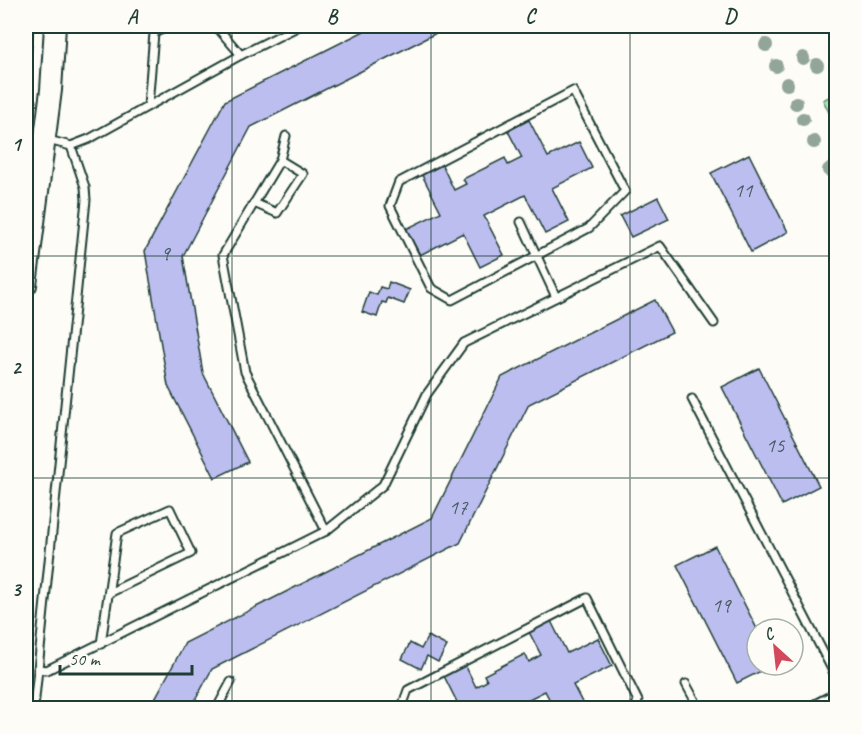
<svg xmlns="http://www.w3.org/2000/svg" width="862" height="734" viewBox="0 0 862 734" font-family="Caveat,sans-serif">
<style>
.grass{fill:url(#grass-dots);stroke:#62906f;stroke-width:1.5}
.pitch{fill:#a5e3aa;stroke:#62906f;stroke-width:1.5}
.building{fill:#bdbef0;stroke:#1f3d34;stroke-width:1.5}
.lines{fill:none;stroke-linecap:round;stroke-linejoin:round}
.service-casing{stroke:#1f3d34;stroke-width:11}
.secondary-casing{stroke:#1f3d34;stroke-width:24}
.service{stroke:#fdfcf7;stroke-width:7}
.secondary{stroke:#fdfcf7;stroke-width:20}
.tree{fill:#92a599}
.grid{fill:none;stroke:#1f3d34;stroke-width:1.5;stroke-opacity:0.55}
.labels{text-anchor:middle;stroke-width:4.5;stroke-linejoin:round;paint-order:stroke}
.number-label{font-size:21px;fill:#465d63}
.neatline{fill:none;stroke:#1f3d34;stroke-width:2}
.grid-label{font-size:20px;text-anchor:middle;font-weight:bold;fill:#1f3d34}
</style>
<defs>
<pattern id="grass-dots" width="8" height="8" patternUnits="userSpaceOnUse" patternTransform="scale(1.5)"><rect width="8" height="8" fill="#a5e3aa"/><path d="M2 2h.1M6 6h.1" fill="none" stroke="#8ec493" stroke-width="1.8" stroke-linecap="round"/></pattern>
</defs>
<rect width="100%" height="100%" fill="#fdfcf7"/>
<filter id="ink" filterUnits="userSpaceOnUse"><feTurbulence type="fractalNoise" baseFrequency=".0167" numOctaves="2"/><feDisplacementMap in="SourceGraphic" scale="12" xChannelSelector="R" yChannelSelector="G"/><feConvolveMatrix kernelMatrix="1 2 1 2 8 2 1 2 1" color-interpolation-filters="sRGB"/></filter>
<g filter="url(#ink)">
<polygon class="grass" points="27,26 34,26 28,89 26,92"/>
<polygon class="pitch" points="836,93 836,127 823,100"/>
<g class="building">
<polygon points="374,26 450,26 251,127 183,256 203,373 248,462 215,478 168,386 145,251 225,101"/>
<polygon points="797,26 809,26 800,31"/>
<polygon points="529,120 548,157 579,142 592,168 552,188 569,222 545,234 525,195 484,216 504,255 480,267 463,233 420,255 406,229 441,212 422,175 442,165 454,190 466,184 463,179 505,158 508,165 522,158 508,131"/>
<polygon points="749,154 788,232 751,252 711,173"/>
<polygon points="658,197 669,219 631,237 620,216"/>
<polygon points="389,282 410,290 404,304 388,298 386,303 382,302 377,317 362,312 369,292 377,295 380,287 387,289"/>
<polygon points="655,300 672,332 529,404 460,543 212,669 191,708 150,708 185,643 432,518 502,377"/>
<polygon points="759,368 819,486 782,505 722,387"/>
<polygon points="715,546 757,629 757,665 773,665 737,683 677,565"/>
<polygon points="550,619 567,653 598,638 612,666 573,685 585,708 554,708 545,691 511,708 460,708 443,674 464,663 476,687 487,681 484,675 525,654 529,662 541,655 528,630"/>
<polygon points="428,636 447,646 438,662 427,656 421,669 402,659 410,643 421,649"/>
</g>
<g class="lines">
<defs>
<g id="service">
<polyline points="216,26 241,55"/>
<polygon points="573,91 625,191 589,228 452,300 431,288 390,206 399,182"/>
<polyline points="148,106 154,33 169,26"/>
<polyline points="286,136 280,160 223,255 245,372 326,531"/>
<polyline points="48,140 71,146 89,139 241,55 299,26"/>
<polyline points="254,203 277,213 303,174 280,160"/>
<polyline points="521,222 556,297"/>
<polyline points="692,399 836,677"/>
<polyline points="101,644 117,533 170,509 191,553 109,593"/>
<polyline points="38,669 47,670 326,531 383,485 427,394 464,343 660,246 714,323"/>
<polyline points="686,684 699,708"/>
<polyline points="220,704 228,708"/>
<polyline points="34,708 86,200 85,187 71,146"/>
<polyline points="217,708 231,682"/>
<polyline points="406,708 403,704 408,690 587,598 638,701 635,708"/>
<polyline points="807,708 836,693"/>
</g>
<polyline id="secondary" points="26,285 51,90 55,26"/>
</defs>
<use href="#service" class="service-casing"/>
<use href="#secondary" class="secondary-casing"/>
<use href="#service" class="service"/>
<use href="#secondary" class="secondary"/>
</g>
<g class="tree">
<circle cx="766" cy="45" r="7"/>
<circle cx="803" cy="58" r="7"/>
<circle cx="817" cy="65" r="7"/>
<circle cx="776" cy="66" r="7"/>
<circle cx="787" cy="84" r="7"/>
<circle cx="796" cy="103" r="7"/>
<circle cx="803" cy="119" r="7"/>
<circle cx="814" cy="142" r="7"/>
<circle cx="829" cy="170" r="7"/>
</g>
</g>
<path class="grid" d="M232,26V708M431,26V708M630,26V708M26,256H836M26,478H836"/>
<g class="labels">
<g class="number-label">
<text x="743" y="197">11</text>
<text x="165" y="260">9</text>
<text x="775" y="452">15</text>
<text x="458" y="514">17</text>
<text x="721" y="612">19</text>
</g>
</g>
<rect width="862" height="734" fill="none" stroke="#fdfcf7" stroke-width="66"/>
<g transform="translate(775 647) rotate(333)"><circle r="28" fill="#fdfcf7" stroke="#a4b0a9" stroke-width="1.5"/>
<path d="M0-4.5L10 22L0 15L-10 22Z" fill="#d1495b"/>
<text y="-9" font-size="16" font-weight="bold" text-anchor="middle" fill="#1f3d34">С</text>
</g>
<path d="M60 665v9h132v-9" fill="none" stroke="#1f3d34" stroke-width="3"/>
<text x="69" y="665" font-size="18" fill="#1f3d34" stroke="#fdfcf7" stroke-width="4.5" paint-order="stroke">50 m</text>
<rect x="33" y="33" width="796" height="668" class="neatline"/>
<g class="grid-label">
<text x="132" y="23">A</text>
<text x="332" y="23">B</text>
<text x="530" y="23">C</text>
<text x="730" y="23">D</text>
<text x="16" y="151">1</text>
<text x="16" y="374">2</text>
<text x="16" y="596">3</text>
</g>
</svg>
